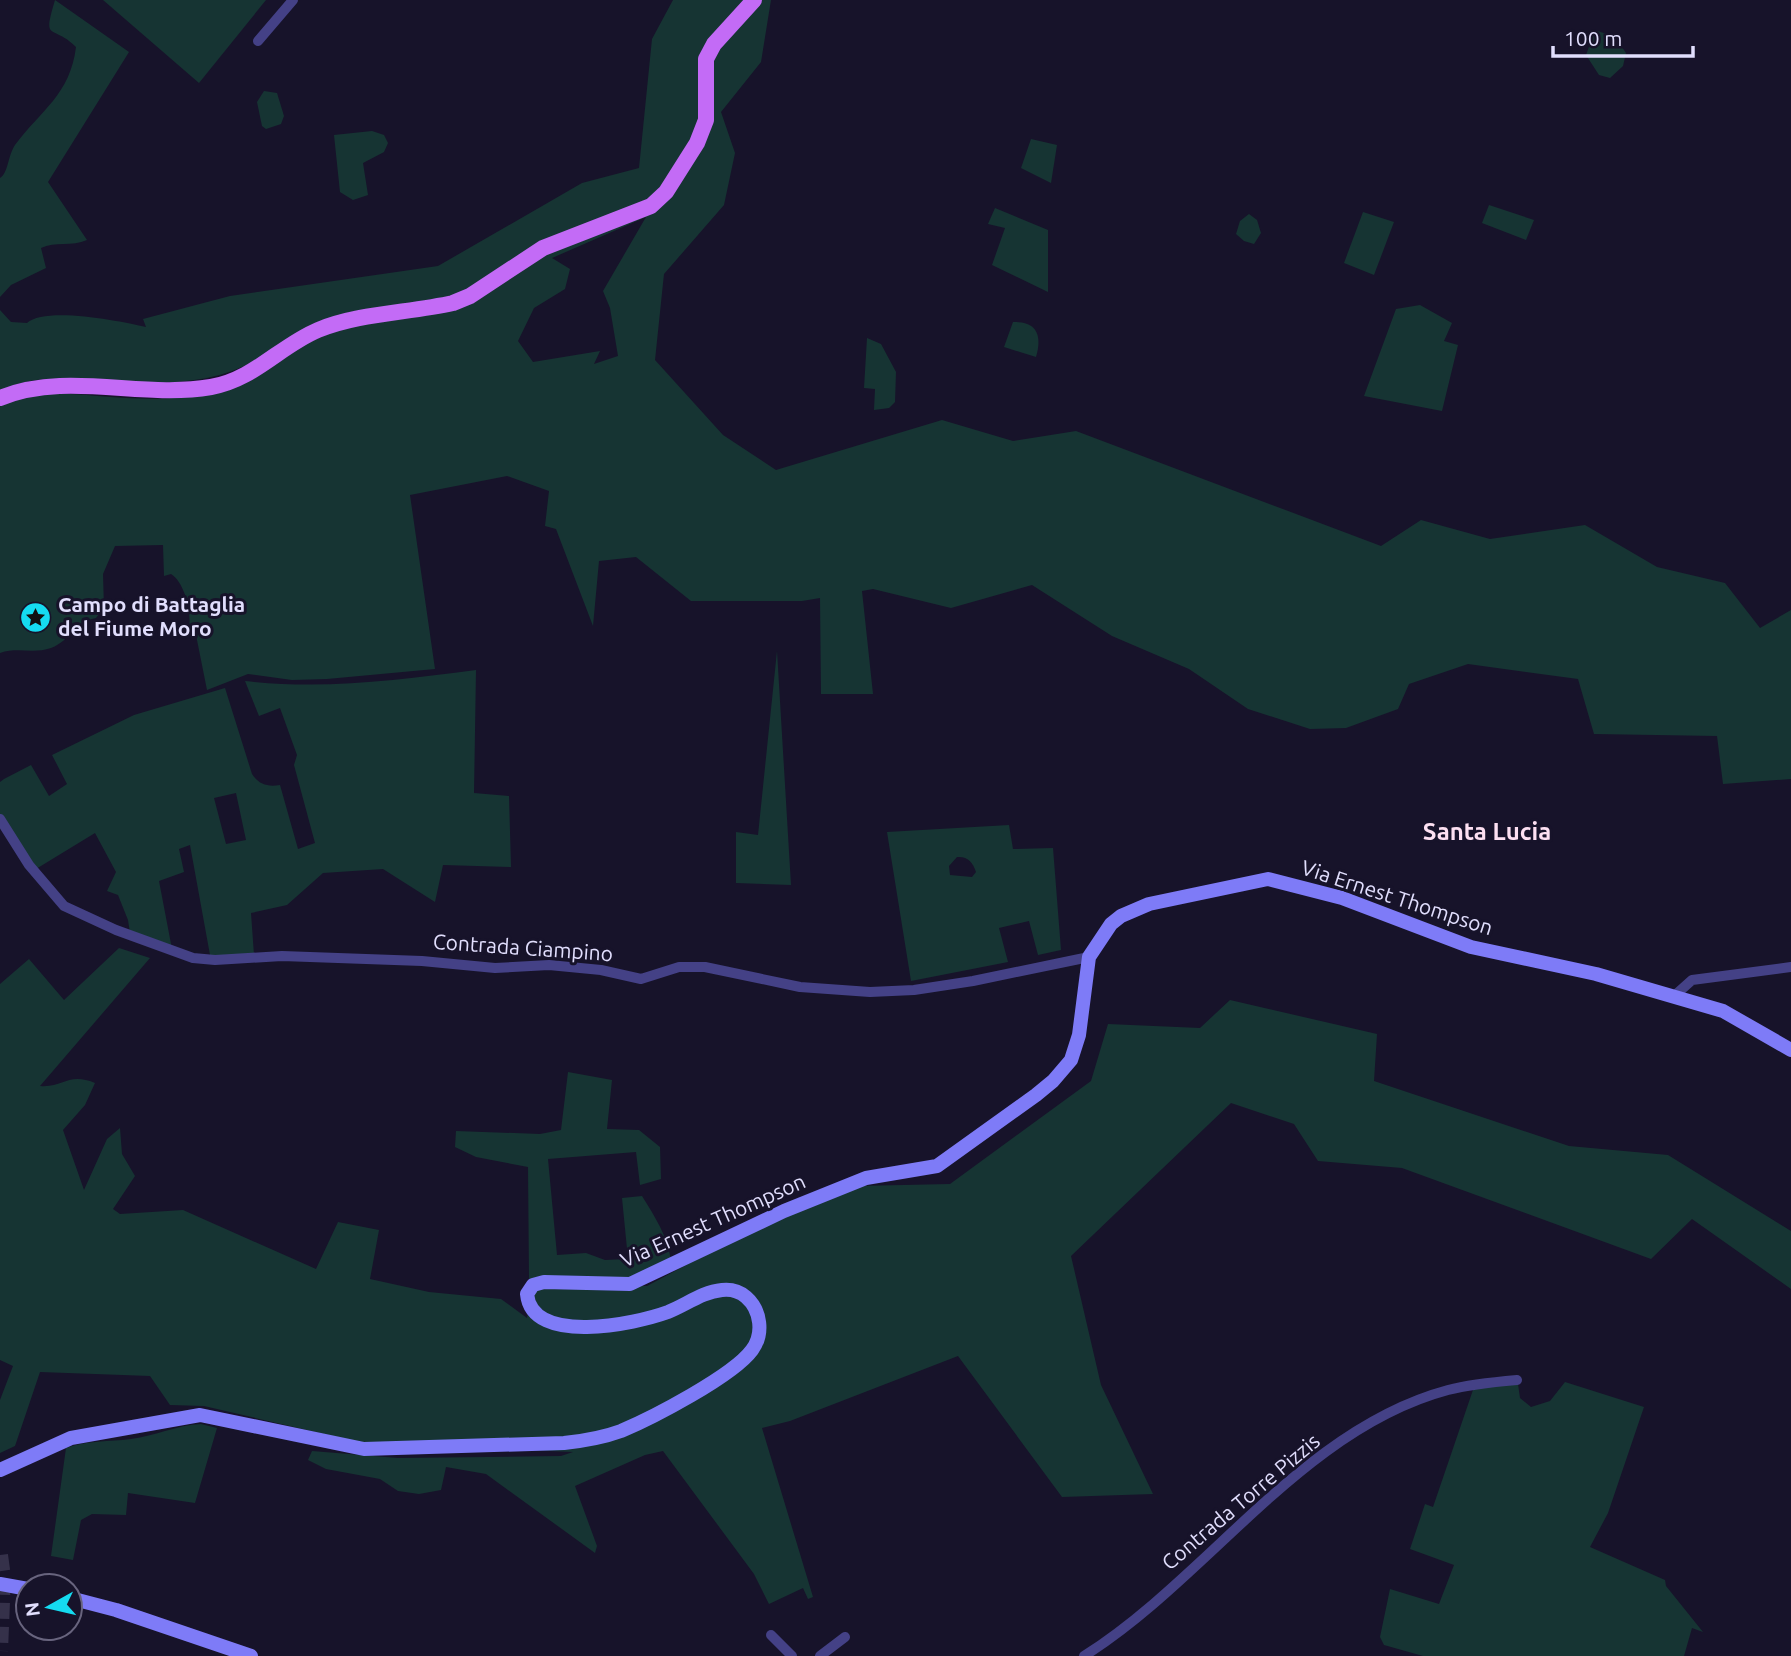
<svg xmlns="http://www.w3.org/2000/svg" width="1791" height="1656" viewBox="0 0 1791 1656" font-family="Ubuntu,sans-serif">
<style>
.green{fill:#163433;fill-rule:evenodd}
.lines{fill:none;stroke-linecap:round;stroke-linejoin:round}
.primary-tunnel{stroke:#35314a;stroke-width:16;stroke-dasharray:16 8;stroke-linecap:butt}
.street{stroke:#444186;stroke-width:10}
.secondary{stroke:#7e7bf7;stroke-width:14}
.primary{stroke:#c36bf6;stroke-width:16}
.labels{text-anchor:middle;stroke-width:6;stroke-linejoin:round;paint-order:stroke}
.poi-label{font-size:21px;font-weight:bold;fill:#e1defd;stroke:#17132a;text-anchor:start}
.street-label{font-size:21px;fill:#e1defd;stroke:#17132a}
.quarter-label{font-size:24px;font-weight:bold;fill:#fde0f2;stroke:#17132a}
</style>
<rect width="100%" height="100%" fill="#17132a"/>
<g class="green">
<path d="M55,0L129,52L48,182L87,240C72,247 55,241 41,248L46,268L11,285L0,297V178C8,174 8,155 15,145C41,110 70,95 76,47C52,23 42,44 55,0Z"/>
<polygon points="103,0 266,0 199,83"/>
<path d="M673,0H771L761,62L721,112L735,153L724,205L664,274L655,360L723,435L776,470L942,420L1013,441L1076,431L1381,546L1421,520L1490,539L1585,525L1657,567L1725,583L1760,628L1791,610V779L1723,784L1717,736L1594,734L1578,679L1468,664L1409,684L1398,709L1346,728L1310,729L1248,709L1189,669L1112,636L1032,585L951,608L873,589L862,591L873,694H821L820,598L802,601H691L636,557L599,561L593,626L556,529L545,526L549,491L507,476L410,495L435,669L327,679L292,680L248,674L207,690L196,635L187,636C194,620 186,583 171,574L164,576L163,545L115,546L103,574L104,608L96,618C73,622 72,640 51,648C34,654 17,647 0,653V404C36,389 72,394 111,397C186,403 231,395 291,349L279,344C224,390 157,384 89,380C58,378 29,376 0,391V310L11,322L27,323C45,306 121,321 146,327L143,319L230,296L438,266L582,183L639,168L652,39ZM646,217L603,291L610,308L618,356L594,364L600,351L533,362L518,341L534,308L565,289L570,269L552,258Z"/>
<polygon points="1595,30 1615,37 1626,53 1623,66 1610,78 1599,75 1586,55"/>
<polygon points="264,91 277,93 284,116 281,124 266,129 262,126 257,102"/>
<polygon points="372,131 384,135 388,143 384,152 363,163 368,195 353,200 340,192 334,135"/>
<polygon points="1031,139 1057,145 1051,183 1021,168"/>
<polygon points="1489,205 1534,220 1526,240 1482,223"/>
<polygon points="995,208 1048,230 1048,292 992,265 1005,228 988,224"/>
<polygon points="1363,212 1394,222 1374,275 1344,263"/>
<polygon points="1249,214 1257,220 1261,233 1254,244 1244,241 1236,234 1240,221"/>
<polygon points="1420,305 1452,323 1444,341 1458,345 1442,411 1364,396 1396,309"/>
<path d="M1013,322C1038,321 1042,337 1036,357L1004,347Z"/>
<polygon points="867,338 881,344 896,372 895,402 889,408 874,410 875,389 864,388"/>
<polygon points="777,651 791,885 736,883 736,832 758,835"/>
<path d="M476,670L474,793L509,796L511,867L443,865L435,902L383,869L323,873L287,905L251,913L254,955H210L190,845L179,849L184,872L159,881L172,949L130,933L128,920L118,895L107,891L116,872L95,833L36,869L0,814V782L4,779L31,765L49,796L67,784L52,755L134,715L225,688L252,774C259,785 268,787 280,785L298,849L315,843L294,765L297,755L280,708L259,716L245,681C324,690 399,680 476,670ZM236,793L246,840L226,844L214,798Z"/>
<path d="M1009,825L1013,849L1053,848L1061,950L1038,955L1029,921L999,928L1008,962L911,981L887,832ZM957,857C967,856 973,862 976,872L972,877L950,875L949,866Z"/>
<path d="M119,948L150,958L40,1086C64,1088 68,1072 95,1083L85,1105L63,1130L84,1190L107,1139L120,1128L122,1154L135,1176L113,1209L120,1214L183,1210L316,1269L338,1222L379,1230L370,1279L429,1292L501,1299L527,1318L531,1294L539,1287L647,1286L731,1241L857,1186L950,1184L1091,1081L1108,1024L1200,1028L1230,1000L1377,1034L1374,1081L1569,1146L1668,1155L1791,1231V1289L1692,1219L1651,1259L1402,1168L1318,1161L1294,1124L1231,1103L1071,1256L1101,1385L1153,1494L1062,1497L958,1356L790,1421L762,1428L813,1597L808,1599L803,1588L769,1604L754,1574L663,1451L645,1455L575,1486L597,1546L595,1553L486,1474L446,1467L441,1490L419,1494L398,1491L380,1479L326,1469L308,1460L312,1451L398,1458L561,1456L573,1452L363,1443L204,1406L170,1405L150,1376L40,1372L15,1446L0,1453V1400L13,1366L0,1360V984L29,959L64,1000Z"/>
<path d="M568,1072L612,1080L607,1129L639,1130L660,1147L661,1179L640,1185L636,1152L548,1159L557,1255L586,1253L605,1260L628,1259L622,1198L642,1196C655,1217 667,1235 671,1260L627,1281L529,1279L528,1167L476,1157L455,1147L456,1131L540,1134L561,1130Z"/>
<polygon points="1565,1382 1644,1407 1608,1513 1590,1547 1665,1580 1666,1586 1703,1632 1692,1628 1684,1656 1423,1656 1384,1645 1380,1637 1390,1589 1439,1604 1454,1565 1410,1549 1425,1504 1433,1507 1474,1387 1518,1384 1520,1398 1531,1407 1550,1401"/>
<path d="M201,1424L217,1428L195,1503L128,1493L126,1515L92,1514L81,1520L73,1560L51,1556L66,1448C87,1440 109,1442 131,1439C155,1436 177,1425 201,1424Z"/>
</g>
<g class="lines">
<polyline class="primary-tunnel" points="0,1555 3,1577 0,1651"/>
<g class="street">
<polyline points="258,41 293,0"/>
<polyline points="0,819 29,865 64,906 116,930 193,958 215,960 282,956 422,961 495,968 549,965 601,970 641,979 679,967 705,967 800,987 870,992 914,990 973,981 1089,957"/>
<polyline points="1673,997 1692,980 1791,967"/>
<polyline points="771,1635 792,1656"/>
<polyline points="820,1656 845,1637"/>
<path d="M1084,1656C1208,1578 1302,1429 1448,1390C1471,1384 1494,1382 1517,1380"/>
</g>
<g class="secondary">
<path d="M0,1470L71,1438L200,1415L364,1449L564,1443C583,1441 602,1438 621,1431C652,1418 733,1376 752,1350C764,1334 761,1310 746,1297C739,1291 731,1289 722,1290C702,1292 686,1305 668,1312C635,1324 532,1346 527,1294L533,1285L544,1282L630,1284L784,1211L866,1178L937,1166L1036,1095L1053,1081L1071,1060L1079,1035L1089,957L1111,924L1121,916L1149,904L1268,879L1342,898L1471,947L1596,974L1723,1011L1791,1050"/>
<polyline points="0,1584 28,1589"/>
<polyline points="70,1598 116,1610 251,1656"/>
</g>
<path class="primary" d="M0,398C67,371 141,399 211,387C253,380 280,346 318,330C359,313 409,313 453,303L470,296L543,248L651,206L666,192L697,143L706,120V59L714,44L754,0"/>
</g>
<defs>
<symbol id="sight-disc" viewBox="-11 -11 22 22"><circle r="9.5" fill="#15dbf1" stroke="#17132a"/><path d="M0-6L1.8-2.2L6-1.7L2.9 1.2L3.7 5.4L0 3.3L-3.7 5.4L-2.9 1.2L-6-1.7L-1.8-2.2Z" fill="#111"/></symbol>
</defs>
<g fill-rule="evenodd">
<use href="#sight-disc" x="18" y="600" width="35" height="35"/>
</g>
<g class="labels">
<g class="poi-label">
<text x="58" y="612">Campo di Battaglia<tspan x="58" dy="24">del Fiume Moro</tspan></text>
</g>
<g class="street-label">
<text transform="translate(1397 898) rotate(18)" y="7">Via Ernest Thompson</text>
<text transform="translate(523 948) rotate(4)" y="7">Contrada Ciampino</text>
<text transform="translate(713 1221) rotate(-24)" y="7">Via Ernest Thompson</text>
<text transform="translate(1241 1502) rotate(-40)" y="7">Contrada Torre Pizzis</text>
</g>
<g class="quarter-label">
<text x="1487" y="840">Santa Lucia</text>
</g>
</g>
<g transform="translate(49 1607) rotate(262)"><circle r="33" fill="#17132a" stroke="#68647e" stroke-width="2"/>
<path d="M0-5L12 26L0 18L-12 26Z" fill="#15dbf1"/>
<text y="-10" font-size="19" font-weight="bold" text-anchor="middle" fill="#e1defd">N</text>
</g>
<path d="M1553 46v10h140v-10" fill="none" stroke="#e1defd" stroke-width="3.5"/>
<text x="1564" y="46" font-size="21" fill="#e1defd" stroke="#17132a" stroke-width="5" paint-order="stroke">100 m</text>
</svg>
